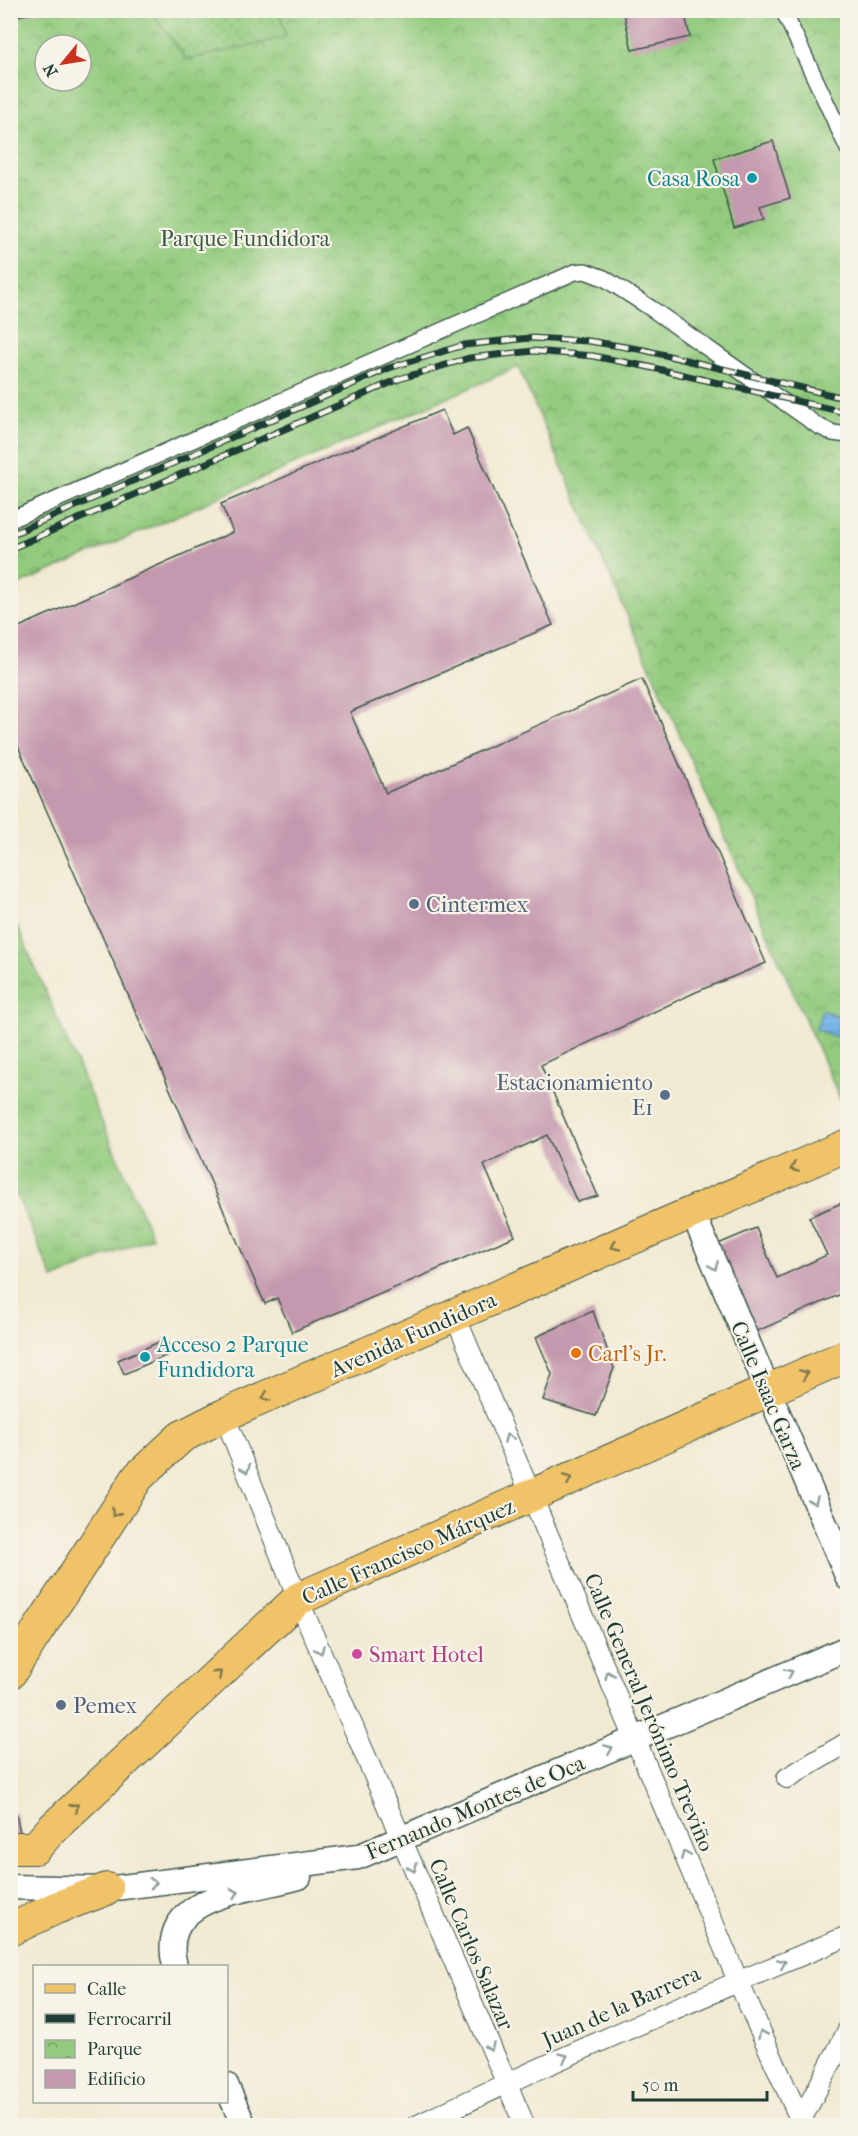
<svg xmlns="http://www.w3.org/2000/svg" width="858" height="2136" viewBox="0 0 858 2136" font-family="'IM FELL French Canon',serif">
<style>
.grass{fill:url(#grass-tufts);stroke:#598459;stroke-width:1.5}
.park{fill:url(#park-crowns);stroke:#598459;stroke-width:1.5;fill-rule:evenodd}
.garden{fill:url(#garden-dots);stroke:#598459;stroke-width:1.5}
.water{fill:url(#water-rules);stroke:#4c7a90;stroke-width:1.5}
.building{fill:#c498ae}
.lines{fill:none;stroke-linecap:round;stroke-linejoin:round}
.pedestrian-casing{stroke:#3e574c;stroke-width:18}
.minor-casing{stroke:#3e574c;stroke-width:22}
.tertiary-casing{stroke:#3e574c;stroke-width:27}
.primary-casing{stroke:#3e574c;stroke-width:34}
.pedestrian{stroke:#fff;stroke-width:15}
.minor{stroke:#fff;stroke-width:20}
.tertiary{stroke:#fff;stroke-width:24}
.primary{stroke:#f1c369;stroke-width:32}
.rail-casing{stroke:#1f3d34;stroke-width:7}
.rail{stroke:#f7f3e8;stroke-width:4.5;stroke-dasharray:14;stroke-linecap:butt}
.oneway{stroke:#7d794c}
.oneway2{stroke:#8f9e9a}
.culture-dot{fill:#0f9aa8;stroke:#f7f3e8;stroke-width:2}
.service-dot{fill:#5c6f8a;stroke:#f7f3e8;stroke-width:2}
.food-dot{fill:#e8710a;stroke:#f7f3e8;stroke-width:2}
.hotel-dot{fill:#d1479c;stroke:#f7f3e8;stroke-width:2}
.labels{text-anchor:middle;stroke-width:4.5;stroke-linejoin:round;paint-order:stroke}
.culture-label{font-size:22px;fill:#0d838f;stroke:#f7f3e8;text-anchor:end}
.park-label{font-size:22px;fill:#365943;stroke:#f7f3e8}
.service-label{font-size:22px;fill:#4e5e75;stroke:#f7f3e8;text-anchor:start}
.street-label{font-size:22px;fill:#1f3d34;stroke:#f7f3e8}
.food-label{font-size:22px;fill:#c56008;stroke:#f7f3e8;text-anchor:start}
.hotel-label{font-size:22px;fill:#b23c85;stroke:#f7f3e8;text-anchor:start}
</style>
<defs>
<pattern id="grass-tufts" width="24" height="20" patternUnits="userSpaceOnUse" patternTransform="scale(1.5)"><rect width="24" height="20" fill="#93cb7e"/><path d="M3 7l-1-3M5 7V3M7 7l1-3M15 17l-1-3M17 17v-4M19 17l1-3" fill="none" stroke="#77a668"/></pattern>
<pattern id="park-crowns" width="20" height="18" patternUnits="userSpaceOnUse" patternTransform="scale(1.5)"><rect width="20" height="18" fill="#93cb7e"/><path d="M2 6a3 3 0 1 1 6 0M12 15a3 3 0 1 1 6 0" fill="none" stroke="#77a668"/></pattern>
<pattern id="garden-dots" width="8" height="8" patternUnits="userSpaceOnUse" patternTransform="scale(1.5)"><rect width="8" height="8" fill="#93cb7e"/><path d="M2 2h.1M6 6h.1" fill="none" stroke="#77a668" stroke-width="1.8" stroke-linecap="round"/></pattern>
<pattern id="water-rules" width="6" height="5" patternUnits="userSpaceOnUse" patternTransform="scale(1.5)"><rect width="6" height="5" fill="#78b8ec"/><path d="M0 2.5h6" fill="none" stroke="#6297c0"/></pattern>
</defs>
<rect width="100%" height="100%" fill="#f7f3e8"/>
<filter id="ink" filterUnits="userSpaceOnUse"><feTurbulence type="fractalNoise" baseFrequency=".0167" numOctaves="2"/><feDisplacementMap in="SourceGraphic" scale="12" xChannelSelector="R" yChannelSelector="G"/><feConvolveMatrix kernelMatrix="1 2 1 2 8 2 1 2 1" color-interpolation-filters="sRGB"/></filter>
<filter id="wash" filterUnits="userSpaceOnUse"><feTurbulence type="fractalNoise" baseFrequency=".008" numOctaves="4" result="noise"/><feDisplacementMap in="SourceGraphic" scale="24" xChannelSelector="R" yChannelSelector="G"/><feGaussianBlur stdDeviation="1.35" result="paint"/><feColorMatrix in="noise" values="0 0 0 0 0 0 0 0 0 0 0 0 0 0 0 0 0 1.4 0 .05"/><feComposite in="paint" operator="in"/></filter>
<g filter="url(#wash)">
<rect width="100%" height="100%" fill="#f1ead3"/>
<polygon class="grass" points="11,912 152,1237 53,1279 11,1182"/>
<path class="park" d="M11,11H847V1106L844,1108L518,367L11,588ZM45,45H81V81H45Z"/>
<polygon class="garden" points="150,11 280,11 286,37 187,60"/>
<polygon class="water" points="822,1010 843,1018 836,1037 816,1029"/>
<g id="blocks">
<g class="building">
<polygon points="10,10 39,10 39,12 10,17"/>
<polygon points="623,10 684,10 690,37 632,50"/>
<polygon points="773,141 790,198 760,207 764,219 734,228 714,159"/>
<polygon points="442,410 453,435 467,428 553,625 350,712 386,793 642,679 766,963 696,992 541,1065 598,1196 577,1202 547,1135 484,1165 515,1236 292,1332 277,1298 265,1304 10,728 10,631 233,532 221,504"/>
<polygon points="848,669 848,720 847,720 840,699 842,676"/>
<polygon points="844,1202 848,1208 848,1291 755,1332 716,1245 756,1228 777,1278 827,1255 809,1217"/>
<polygon points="593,1311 614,1368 596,1416 543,1400 552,1374 536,1337"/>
<polygon points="166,1339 172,1353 124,1374 118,1360"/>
<polygon points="16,1813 21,1837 10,1838 10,1815"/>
</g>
</g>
</g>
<g filter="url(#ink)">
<use href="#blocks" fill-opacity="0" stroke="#3e574c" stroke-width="1.5"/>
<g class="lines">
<defs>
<g id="pedestrian">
<polyline points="783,10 848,149"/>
<polyline points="10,520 575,272 585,271 604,278 652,309 818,426 833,433 848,435"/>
</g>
<g id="minor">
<polyline points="455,1316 738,1981 803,2126"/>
<polyline points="224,1415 298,1599 525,2126"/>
<polyline points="787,1778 848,1742"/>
<path d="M416,2126C558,2058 702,1996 848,1936"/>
<polyline points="798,2126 848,2030"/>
</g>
<g id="tertiary">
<polyline points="692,1211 848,1578"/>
<polyline points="10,1887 107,1889 358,1857 848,1648"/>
<path d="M175,1966C156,1893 251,1891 299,1877"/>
<polyline points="226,2085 244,2126"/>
</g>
<g id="primary">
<polyline points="10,1673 138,1477 181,1437 224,1415 848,1145"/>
<polyline points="10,1848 35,1848 52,1829 298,1599 848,1355"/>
<polyline points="10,1930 56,1908 107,1889"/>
</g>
</defs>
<use href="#pedestrian" class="pedestrian-casing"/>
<use href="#minor" class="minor-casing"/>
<use href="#tertiary" class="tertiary-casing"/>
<use href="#primary" class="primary-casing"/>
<use href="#pedestrian" class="pedestrian"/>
<use href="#minor" class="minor"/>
<use href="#tertiary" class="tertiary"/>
<use href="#primary" class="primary"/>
<defs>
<g id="rail">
<polyline points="10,535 389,368 464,345 530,338 589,341 644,350 848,399"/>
<polyline points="10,549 399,379 469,358 534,351 593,356 649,367 848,413"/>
</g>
</defs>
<use href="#rail" class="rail-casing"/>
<use href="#rail" class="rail"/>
</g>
<defs><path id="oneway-chevron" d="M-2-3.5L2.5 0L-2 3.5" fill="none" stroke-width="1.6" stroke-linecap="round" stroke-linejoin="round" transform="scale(1.5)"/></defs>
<g class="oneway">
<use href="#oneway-chevron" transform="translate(794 1168) rotate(157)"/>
<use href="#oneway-chevron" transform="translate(615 1246) rotate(155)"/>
<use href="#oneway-chevron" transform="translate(804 1374) rotate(-23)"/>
<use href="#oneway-chevron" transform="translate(266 1397) rotate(157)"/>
<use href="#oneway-chevron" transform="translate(568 1479) rotate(-24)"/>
<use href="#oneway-chevron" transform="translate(115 1513) rotate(123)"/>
<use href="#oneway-chevron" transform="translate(218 1674) rotate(-43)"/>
<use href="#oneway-chevron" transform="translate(75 1807) rotate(-43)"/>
</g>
<g class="oneway2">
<use href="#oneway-chevron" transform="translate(714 1266) rotate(68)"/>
<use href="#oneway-chevron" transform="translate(508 1438) rotate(-113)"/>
<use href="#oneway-chevron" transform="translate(246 1469) rotate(68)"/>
<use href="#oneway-chevron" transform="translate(814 1501) rotate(67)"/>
<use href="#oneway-chevron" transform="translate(320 1650) rotate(67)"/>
<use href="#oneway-chevron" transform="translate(789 1673) rotate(-23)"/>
<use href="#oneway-chevron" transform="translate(609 1675) rotate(-113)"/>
<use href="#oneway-chevron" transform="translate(609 1749) rotate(-23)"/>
<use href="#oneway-chevron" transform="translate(685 1855) rotate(-113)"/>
<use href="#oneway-chevron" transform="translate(413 1868) rotate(67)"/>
<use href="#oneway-chevron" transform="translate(153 1883) rotate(-7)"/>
<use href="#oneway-chevron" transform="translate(235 1893) rotate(-13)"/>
<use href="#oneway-chevron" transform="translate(782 1963) rotate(-23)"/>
<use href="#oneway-chevron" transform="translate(762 2034) rotate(-114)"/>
<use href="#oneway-chevron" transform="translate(490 2047) rotate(67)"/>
<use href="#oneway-chevron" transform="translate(564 2057) rotate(-24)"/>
</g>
</g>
<g class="culture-dot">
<circle cx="752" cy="178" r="6"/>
<circle cx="145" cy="1357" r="6"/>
</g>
<g class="service-dot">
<circle cx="414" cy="904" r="6"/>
<circle cx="665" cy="1095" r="6"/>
<circle cx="61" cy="1705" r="6"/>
</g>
<circle class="food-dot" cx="576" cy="1353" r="6"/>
<circle class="hotel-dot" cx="357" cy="1654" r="6"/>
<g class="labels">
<g class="culture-label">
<text x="740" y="186">Casa Rosa</text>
<text x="157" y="1352" text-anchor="start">Acceso 2 Parque<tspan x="157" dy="25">Fundidora</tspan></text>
</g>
<g class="park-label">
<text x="245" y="246">Parque Fundidora</text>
</g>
<g class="service-label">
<text x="426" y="912">Cintermex</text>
<text x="653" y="1090" text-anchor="end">Estacionamiento<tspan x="653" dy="25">E1</tspan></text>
<text x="73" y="1713">Pemex</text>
</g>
<g class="street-label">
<text transform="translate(413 1334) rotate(-24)" y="8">Avenida Fundidora</text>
<text transform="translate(769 1395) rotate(67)" y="8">Calle Isaac Garza</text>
<text transform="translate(408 1551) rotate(-24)" y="8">Calle Francisco Márquez</text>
<text transform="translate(650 1712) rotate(67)" y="8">Calle General Jerónimo Treviño</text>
<text transform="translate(475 1807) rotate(-23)" y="8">Fernando Montes de Oca</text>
<text transform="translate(472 1944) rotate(67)" y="8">Calle Carlos Salazar</text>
<text transform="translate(621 2006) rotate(-24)" y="8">Juan de la Barrera</text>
</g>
<g class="food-label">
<text x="588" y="1361">Carl's Jr.</text>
</g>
<g class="hotel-label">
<text x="369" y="1662">Smart Hotel</text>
</g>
</g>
<rect width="858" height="2136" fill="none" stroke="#f7f3e8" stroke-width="36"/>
<rect x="33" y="1965" width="195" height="138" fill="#f7f3e8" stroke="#a1aaa0" stroke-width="1.5"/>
<rect x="45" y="1984" width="30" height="9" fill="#f1c369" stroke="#a1aaa0" stroke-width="1.5"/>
<text x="87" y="1995" font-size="18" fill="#1f3d34">Calle</text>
<rect x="45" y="2014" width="30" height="9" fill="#1f3d34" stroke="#a1aaa0" stroke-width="1.5"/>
<text x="87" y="2025" font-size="18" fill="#1f3d34">Ferrocarril</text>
<rect x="45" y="2040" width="30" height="18" fill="url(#park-crowns)" stroke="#a1aaa0" stroke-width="1.5"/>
<text x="87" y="2055" font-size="18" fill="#1f3d34">Parque</text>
<rect x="45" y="2070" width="30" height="18" fill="#c498ae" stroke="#a1aaa0" stroke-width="1.5"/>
<text x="87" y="2085" font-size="18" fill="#1f3d34">Edificio</text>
<g transform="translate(63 63) rotate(240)"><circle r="28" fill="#f7f3e8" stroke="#a1aaa0" stroke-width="1.5"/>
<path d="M0-4.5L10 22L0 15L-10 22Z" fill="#c8321e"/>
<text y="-9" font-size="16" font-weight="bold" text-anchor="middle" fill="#1f3d34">N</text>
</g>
<path d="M633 2091v9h134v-9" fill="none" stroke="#1f3d34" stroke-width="3"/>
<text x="642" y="2091" font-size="18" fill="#1f3d34" stroke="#f7f3e8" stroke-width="4.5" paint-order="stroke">50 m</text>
</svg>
